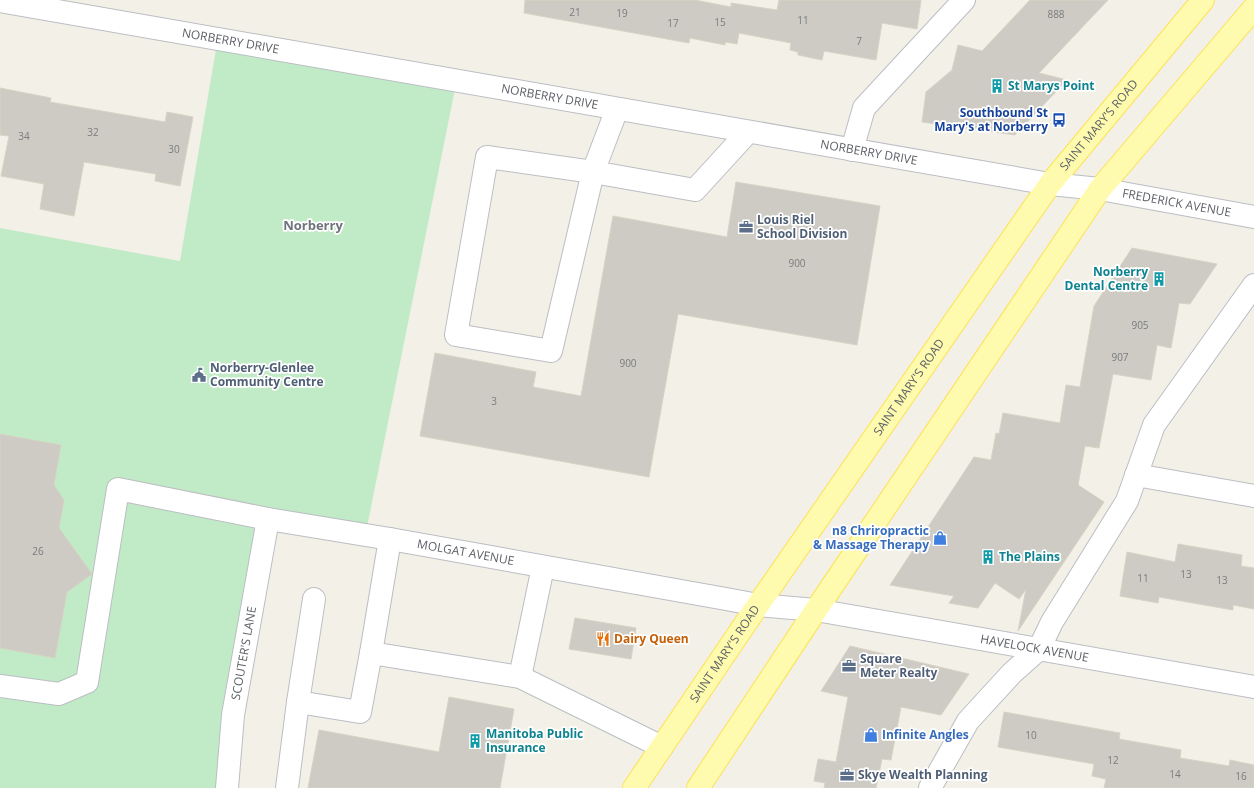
<svg xmlns="http://www.w3.org/2000/svg" width="1254" height="788" viewBox="0 0 1254 788" font-family="'Open Sans',sans-serif">
<style>
.green{fill:#c1ebc6}
.building{fill:#cdcbc3;stroke:#d7d3c4}
.lines{fill:none;stroke-linecap:round;stroke-linejoin:round}
.minor-casing{stroke:#bbbec3;stroke-width:24}
.major-casing{stroke:#ffe252;stroke-width:24}
.minor{stroke:#fff;stroke-width:22}
.major{stroke:#fffbae;stroke-width:22}
.labels{text-anchor:middle;stroke-width:3.5;stroke-linejoin:round;paint-order:stroke}
.number-label{font-size:10px;fill:#7a7c7f}
.street-label{font-size:12px;fill:#5e6168;stroke:#fff}
.culture-label{font-size:12px;font-weight:bold;fill:#0d838f;stroke:#fff;text-anchor:start}
.transit-label{font-size:12px;font-weight:bold;fill:#164399;stroke:#fff;text-anchor:end}
.service-label{font-size:12px;font-weight:bold;fill:#4e5e75;stroke:#fff;text-anchor:start}
.shop-label{font-size:12px;font-weight:bold;fill:#366cbe;stroke:#fff;text-anchor:end}
.food-label{font-size:12px;font-weight:bold;fill:#c56008;stroke:#fff;text-anchor:start}
.neighbourhood-label{font-size:13px;font-weight:bold;fill:#6f737b;stroke:#fff}
</style>
<rect width="100%" height="100%" fill="#f2f0e7"/>
<polygon class="green" points="216,49 455,89 367,527 264,511 221,721 217,788 0,788 0,228 180,261"/>
<g class="building">
<polygon points="525,0 695,0 731,7 731,3 777,10 779,0 921,0 917,29 882,23 876,60 824,51 822,60 798,55 798,52 790,50 791,43 739,33 737,44 725,42 725,45 690,38 689,43 524,13"/>
<polygon points="1030,0 1108,0 1039,73 1067,80 1015,135 922,122 926,92 952,70 958,45 982,51"/>
<polygon points="0,88 51,98 50,102 165,122 167,112 193,117 180,186 155,181 156,174 84,162 74,216 40,209 44,184 1,176 9,136 0,135"/>
<polygon points="736,182 880,206 857,345 678,314 649,477 420,436 435,353 536,372 533,387 581,396 613,216 727,237"/>
<polygon points="1132,248 1217,264 1190,304 1179,303 1171,348 1157,345 1151,380 1113,374 1099,448 1085,446 1078,485 1104,502 1018,631 1026,589 1019,599 995,583 978,608 949,603 954,596 890,585 974,457 991,460 996,433 999,434 1003,413 1060,423 1066,385 1080,387 1094,306"/>
<polygon points="0,434 61,445 54,485 64,500 59,528 92,574 67,592 55,658 0,648"/>
<polygon points="1178,544 1242,555 1241,566 1254,568 1254,609 1233,605 1233,610 1159,597 1158,603 1120,596 1127,552 1175,562"/>
<polygon points="575,618 636,628 631,659 569,649"/>
<polygon points="850,646 969,674 941,715 901,707 891,760 882,759 876,788 824,788 825,783 814,781 818,759 836,762 848,697 821,691"/>
<polygon points="449,697 514,709 500,788 308,788 319,730 439,752"/>
<polygon points="1004,712 1120,733 1119,739 1181,750 1180,758 1229,766 1230,760 1254,765 1254,788 1104,788 1106,779 1092,776 1094,764 998,747"/>
</g>
<g class="lines">
<defs>
<g id="minor">
<path id="s1" d="M0,1L1050,184L1100,189L1254,217"/>
<polyline points="617,109 593,172 695,190 748,132"/>
<polyline points="852,150 864,108 964,0"/>
<polygon points="487,157 593,172 551,351 456,335"/>
<polyline points="1136,475 1254,496"/>
<polyline points="390,539 371,653 520,677 662,747"/>
<polyline points="520,677 543,567"/>
<path id="s2" d="M0,686L59,694L87,682L118,489L268,519L390,539L726,599L758,605L816,610L1254,687"/>
<polyline points="298,702 360,712 371,653"/>
<path id="s3" d="M227,788L233,715L268,519"/>
<polyline points="287,788 298,702 314,599"/>
<polyline points="930,788 968,721 1012,673 1039,649 1052,622 1127,501 1154,425 1254,285"/>
</g>
<g id="major">
<path id="s4" d="M634,788L758,605L1050,184L1203,0"/>
<polyline points="698,788 816,610 1100,189 1254,8"/>
</g>
</defs>
<use href="#minor" class="minor-casing"/>
<use href="#major" class="major-casing"/>
<use href="#minor" class="minor"/>
<use href="#major" class="major"/>
</g>
<defs>
<symbol id="building-bare" viewBox="-9 -9 18 18"><path d="M-4-6H4V6H1V3H-1V6H-4ZM-2.5-4.3h1.7v1.8h-1.7ZM.8-4.3h1.7v1.8H.8ZM-2.5-1h1.7V.8h-1.7ZM.8-1h1.7V.8H.8Z" fill="#0f9aa8" stroke="#fff" stroke-width="2.5" paint-order="stroke"/></symbol>
<symbol id="bus-bare" viewBox="-9 -9 18 18"><path d="M-5-6H5V4H4V6H2V4H-2V6H-4V4H-5ZM-3.5-4V0h7V-4ZM-3.5 1.2v1.5H-2V1.2ZM2 1.2v1.5H3.5V1.2Z" fill="#1a4fb4" stroke="#fff" stroke-width="2.5" paint-order="stroke"/></symbol>
<symbol id="office-bare" viewBox="-9 -9 18 18"><path d="M-6-3h4V-5.5h4V-3h4V5H-6ZM-1-4.5V-3h2v-1.5ZM-6 0V1H6V0Z" fill="#5c6f8a" stroke="#fff" stroke-width="2.5" paint-order="stroke"/></symbol>
<symbol id="civic-bare" viewBox="-9 -9 18 18"><path d="M-.6-6.5H3V-4.5H.6V-3L4-1V1h2V6H-6V1h2V-1L-.6-3ZM-1.2 2.5V6h2.4V2.5Z" fill="#5c6f8a" stroke="#fff" stroke-width="2.5" paint-order="stroke"/></symbol>
<symbol id="shop-bare" viewBox="-9 -9 18 18"><path d="M-5-2.5h2.3a2.7 3.5 0 0 1 5.4 0H5L5.5 6h-11ZM-1.5-2.5h3a1.5 2.3 0 0 0-3 0Z" fill="#3f7fe0" stroke="#fff" stroke-width="2.5" paint-order="stroke"/></symbol>
<symbol id="restaurant-bare" viewBox="-9 -9 18 18"><path d="M-5-6h1v4h1v-4h1v4h1v-4h1v5L-1.5 .5V6h-2V.5L-5-1ZM5-6V6H3V1.5H1.5Q1.5-4 5-6Z" fill="#e8710a" stroke="#fff" stroke-width="2.5" paint-order="stroke"/></symbol>
</defs>
<g fill-rule="evenodd">
<use href="#building-bare" x="987" y="76" width="20" height="20"/>
<use href="#bus-bare" x="1049" y="110" width="20" height="20"/>
<use href="#office-bare" x="736" y="217" width="20" height="20"/>
<use href="#building-bare" x="1149" y="269" width="20" height="20"/>
<use href="#civic-bare" x="189" y="365" width="20" height="20"/>
<use href="#shop-bare" x="930" y="528" width="20" height="20"/>
<use href="#building-bare" x="978" y="547" width="20" height="20"/>
<use href="#restaurant-bare" x="593" y="629" width="20" height="20"/>
<use href="#office-bare" x="839" y="656" width="20" height="20"/>
<use href="#shop-bare" x="861" y="725" width="20" height="20"/>
<use href="#building-bare" x="465" y="731" width="20" height="20"/>
<use href="#office-bare" x="837" y="765" width="20" height="20"/>
</g>
<g class="labels">
<g class="number-label">
<text x="575" y="16">21</text>
<text x="622" y="17">19</text>
<text x="1056" y="18">888</text>
<text x="803" y="24">11</text>
<text x="720" y="26">15</text>
<text x="673" y="27">17</text>
<text x="859" y="45">7</text>
<text x="93" y="136">32</text>
<text x="24" y="140">34</text>
<text x="174" y="153">30</text>
<text x="797" y="267">900</text>
<text x="1140" y="329">905</text>
<text x="1120" y="361">907</text>
<text x="628" y="367">900</text>
<text x="494" y="405">3</text>
<text x="38" y="555">26</text>
<text x="1186" y="578">13</text>
<text x="1143" y="582">11</text>
<text x="1222" y="584">13</text>
<text x="1031" y="739">10</text>
<text x="1113" y="764">12</text>
<text x="1175" y="778">14</text>
<text x="1241" y="780">16</text>
</g>
<g class="street-label">
<text dy="4" stroke="none"><textPath href="#s1" startOffset="234">NORBERRY DRIVE</textPath></text>
<text dy="4" stroke="none"><textPath href="#s1" startOffset="558">NORBERRY DRIVE</textPath></text>
<text dy="4" stroke="none"><textPath href="#s4" startOffset="810">SAINT MARY'S ROAD</textPath></text>
<text dy="4" stroke="none"><textPath href="#s1" startOffset="882">NORBERRY DRIVE</textPath></text>
<text dy="4" stroke="none"><textPath href="#s1" startOffset="1194">FREDERICK AVENUE</textPath></text>
<text dy="4" stroke="none"><textPath href="#s4" startOffset="486">SAINT MARY'S ROAD</textPath></text>
<text dy="4" stroke="none"><textPath href="#s2" startOffset="639">MOLGAT AVENUE</textPath></text>
<text dy="4" stroke="none"><textPath href="#s2" startOffset="1216">HAVELOCK AVENUE</textPath></text>
<text dy="4" stroke="none"><textPath href="#s3" startOffset="136">SCOUTER'S LANE</textPath></text>
<text dy="4" stroke="none"><textPath href="#s4" startOffset="162">SAINT MARY'S ROAD</textPath></text>
</g>
<g class="culture-label">
<text x="1008" y="90">St Marys Point</text>
<text x="1148" y="276" text-anchor="end">Norberry<tspan x="1148" dy="14">Dental Centre</tspan></text>
<text x="999" y="561">The Plains</text>
<text x="486" y="738">Manitoba Public<tspan x="486" dy="14">Insurance</tspan></text>
</g>
<g class="transit-label">
<text x="1048" y="117">Southbound St<tspan x="1048" dy="14">Mary's at Norberry</tspan></text>
</g>
<g class="service-label">
<text x="757" y="224">Louis Riel<tspan x="757" dy="14">School Division</tspan></text>
<text x="210" y="372">Norberry-Glenlee<tspan x="210" dy="14">Community Centre</tspan></text>
<text x="860" y="663">Square<tspan x="860" dy="14">Meter Realty</tspan></text>
<text x="858" y="779">Skye Wealth Planning</text>
</g>
<g class="shop-label">
<text x="929" y="535">n8 Chriropractic<tspan x="929" dy="14">&amp; Massage Therapy</tspan></text>
<text x="882" y="739" text-anchor="start">Infinite Angles</text>
</g>
<g class="food-label">
<text x="614" y="643">Dairy Queen</text>
</g>
<g class="neighbourhood-label">
<text x="313" y="230">Norberry</text>
</g>
</g>
</svg>
